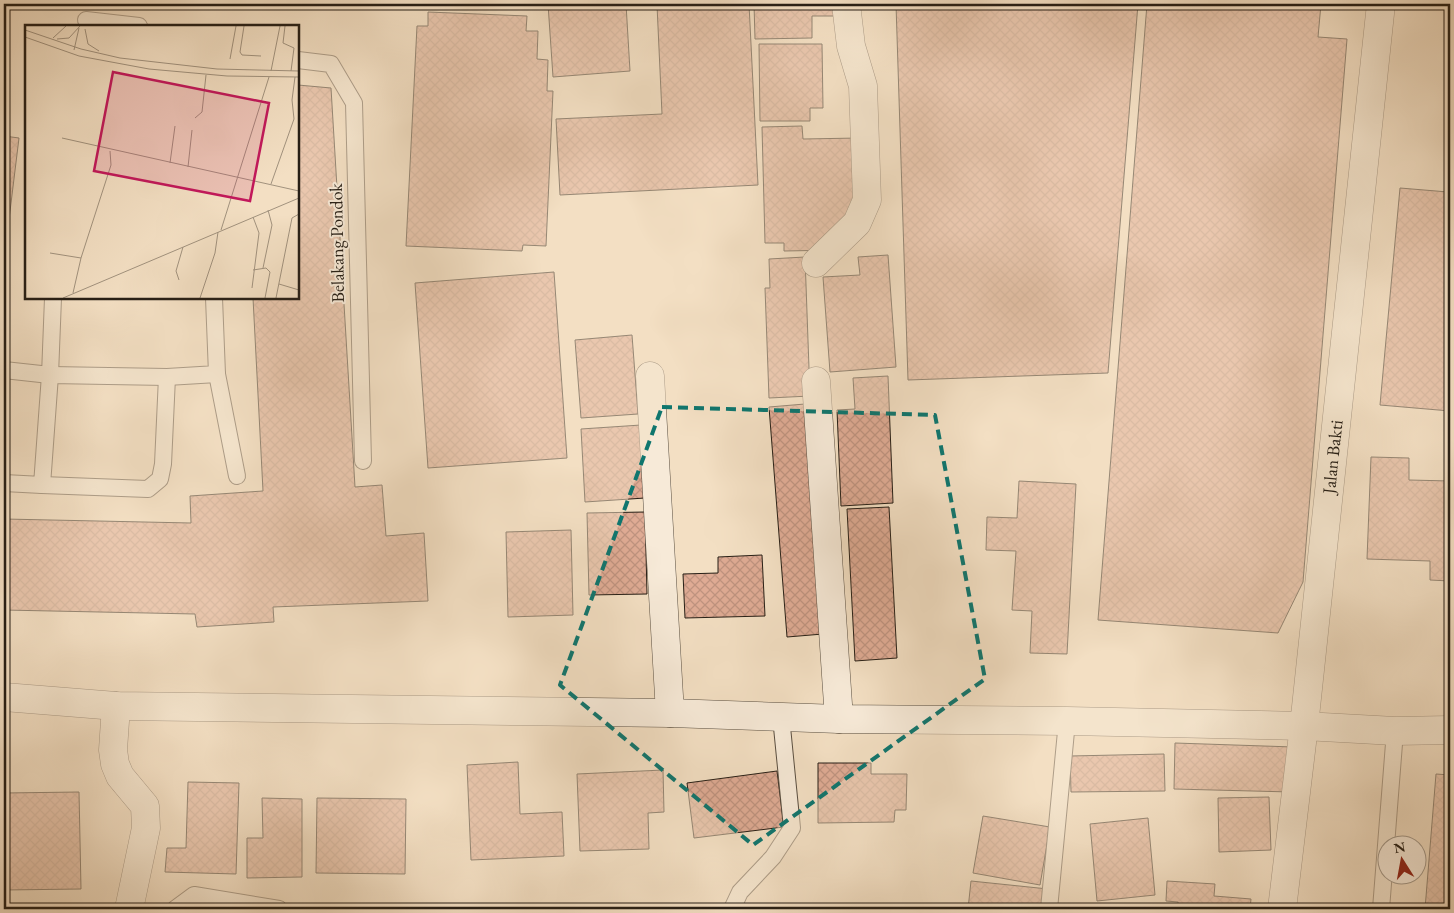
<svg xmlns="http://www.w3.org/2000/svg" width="1454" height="913" viewBox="0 0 1454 913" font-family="'EB Garamond',serif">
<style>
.building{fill:url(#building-cross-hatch);stroke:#271f16}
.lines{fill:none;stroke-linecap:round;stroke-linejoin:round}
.service-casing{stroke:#5a4f41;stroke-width:18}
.minor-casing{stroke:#5a4f41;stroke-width:29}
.service{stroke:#f7ead8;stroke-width:16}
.minor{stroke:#f7ead8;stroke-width:28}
.marked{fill:none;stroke:#0f766e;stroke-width:4;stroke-dasharray:10 6;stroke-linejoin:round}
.labels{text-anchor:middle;stroke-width:4;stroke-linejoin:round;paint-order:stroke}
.street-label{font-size:18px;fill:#271f16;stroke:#f7ead8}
.inset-road{fill:none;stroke:#a1927e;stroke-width:1}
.view{fill:#c2185b;fill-opacity:0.15;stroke:#c2185b;stroke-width:2.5}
.inset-edge{fill:none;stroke:#271f16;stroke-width:2.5}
</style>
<defs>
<pattern id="building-cross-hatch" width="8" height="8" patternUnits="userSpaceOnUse" patternTransform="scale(1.25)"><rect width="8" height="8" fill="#dfab94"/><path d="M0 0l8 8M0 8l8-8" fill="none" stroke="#bf937f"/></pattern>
</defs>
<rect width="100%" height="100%" fill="#f3dfc3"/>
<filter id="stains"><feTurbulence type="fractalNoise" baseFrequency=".004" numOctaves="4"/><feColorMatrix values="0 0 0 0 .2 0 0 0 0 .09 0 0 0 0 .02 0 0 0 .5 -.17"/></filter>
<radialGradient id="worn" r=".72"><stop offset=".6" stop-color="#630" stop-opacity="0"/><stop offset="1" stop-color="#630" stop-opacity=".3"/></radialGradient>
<g class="building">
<polygon points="548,4 626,4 630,71 553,77"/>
<polygon points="685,4 749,4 758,185 560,195 556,119 662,114 657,5"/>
<polygon points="754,4 843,4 843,16 812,16 812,38 755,39"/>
<polygon points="896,4 1138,4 1108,373 908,380"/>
<polygon points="1147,4 1321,4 1318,37 1347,39 1303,582 1278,633 1098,620"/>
<polygon points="428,12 527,16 526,31 538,31 537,59 548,60 547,91 553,91 546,246 523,245 522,251 406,246 417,26 428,26"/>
<polygon points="759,44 822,44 823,108 810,108 810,121 760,121"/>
<polygon points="298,85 331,88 355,487 382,485 386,536 424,533 428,601 273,607 274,622 197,627 195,614 4,610 4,519 191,523 190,496 263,491 253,298 298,298"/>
<polygon points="802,126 803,139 859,138 861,226 839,250 784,251 784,243 765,243 762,127"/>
<polygon points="4,136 19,138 4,260"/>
<polygon points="1400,188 1448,192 1448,188 1450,188 1450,411 1380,405"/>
<polygon points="888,255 896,367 830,372 823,277 860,275 858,257"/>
<polygon points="805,257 810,396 769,398 765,288 770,288 769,259"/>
<polygon points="554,272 567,458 428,468 415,283"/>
<polygon points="632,335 638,414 581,418 575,340"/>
<polygon points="888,376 893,503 841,506 837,410 855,409 853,378"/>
<polygon points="817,403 835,633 787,637 769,407"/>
<polygon points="641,425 645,498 585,502 581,429"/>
<polygon points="1371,457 1409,458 1409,480 1450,481 1450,581 1430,580 1430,561 1367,559"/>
<polygon points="1019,481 1076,484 1067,654 1030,653 1032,611 1012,610 1016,551 986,550 987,517 1017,518"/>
<polygon points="889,507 897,658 855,661 847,509"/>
<polygon points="645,512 647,594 589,595 587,513"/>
<polygon points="571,530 573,615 508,617 506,532"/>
<polygon points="762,555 765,616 685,618 683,574 718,573 718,557"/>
<polygon points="1175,743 1293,747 1291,792 1174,789"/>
<polygon points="1164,754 1165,791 1071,792 1070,756"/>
<polygon points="518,762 520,814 562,812 564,856 471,860 467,765"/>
<polygon points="818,763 871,763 871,774 907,774 906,810 895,810 894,822 818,823"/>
<polygon points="663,770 664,812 648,813 649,849 580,851 577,774"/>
<polygon points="777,771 784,827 694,838 687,783"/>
<polygon points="1436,774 1450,775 1450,909 1425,909"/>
<polygon points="188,782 239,783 236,874 165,872 167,848 186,848"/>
<polygon points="79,792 81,889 4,890 4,793"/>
<polygon points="1269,797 1271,850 1219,852 1218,798"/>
<polygon points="262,798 302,799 302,877 247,878 247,838 263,838"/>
<polygon points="317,798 406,799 405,874 316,873"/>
<polygon points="983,816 1050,827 1040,885 973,873"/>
<polygon points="1148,818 1155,895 1097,901 1090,824"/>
<polygon points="971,881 1048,889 1046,909 968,909"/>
<polygon points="1167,881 1215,884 1214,896 1251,899 1250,909 1178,909 1178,902 1166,901"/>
</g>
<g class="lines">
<defs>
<g id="service">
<polyline points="86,20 139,26"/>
<polyline points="298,60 331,64 354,103 363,461"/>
<polyline points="4,370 50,375 53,298"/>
<polyline points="217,374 237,476"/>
<polyline points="4,483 42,485 50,375 167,377 217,374 214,298"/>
<polyline points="42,485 148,489 160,479 163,464 167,377"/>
<polyline points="175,909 194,895 279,909"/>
<polyline points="732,909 740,892 773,857 792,828 781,717"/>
<polyline points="1049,909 1067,721"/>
<polyline points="1381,909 1395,731"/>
</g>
<g id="minor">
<polyline points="816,263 857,223 867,200 863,86 851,46 846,4"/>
<polyline points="650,376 670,713"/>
<polyline points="816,381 839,719"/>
<polyline points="4,697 116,706 670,713 839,719 1067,721 1304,726 1395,731 1450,730"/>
<polyline points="116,706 113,750 115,764 120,776 145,806 146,828 129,909"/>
<path id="s1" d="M1282,909L1304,726L1381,4"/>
</g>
</defs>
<use href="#service" class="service-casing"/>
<use href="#minor" class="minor-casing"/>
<use href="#service" class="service"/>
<use href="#minor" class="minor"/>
</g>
<path d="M0 0H1454V913H0ZM662,407L935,415L985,679L753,845L560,685Z" fill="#f3dfc3" fill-opacity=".55" fill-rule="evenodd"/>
<path class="marked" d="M662,407L935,415L985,679L753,845L560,685Z"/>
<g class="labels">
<g class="street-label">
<text transform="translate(337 243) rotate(-91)" y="6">Belakang Pondok</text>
<text dy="6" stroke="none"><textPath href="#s1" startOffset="455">Jalan Bakti</textPath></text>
</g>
</g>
<g transform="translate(25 25)">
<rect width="274" height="274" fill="#f3dfc3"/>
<path class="inset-road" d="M219,1L215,27L217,30L236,31M260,1L258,18L269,23L266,46M60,4L63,19L74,26M0,5L56,24L95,33L192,44L274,46M0,12L54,31L124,44L202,51L274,52M28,13L41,1M32,14L44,13L55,1M49,25L54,3M205,34L211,1M246,46L255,1M170,93L177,87L181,50M37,113L274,166M145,138L150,101M163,142L167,105M246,159L269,94L267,75L270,52M196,205L244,52M25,228L56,233L48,268M56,233L86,140L85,126M238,243L247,200L243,185M228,245L241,243L245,247L240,273M154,255L151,246L158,222M254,259L274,265M227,263L234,208L228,192M38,273L274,173M175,273L190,228L193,207M251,273L267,193L274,189"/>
<path class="view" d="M88,47L244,78L225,176L69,146Z"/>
<rect width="274" height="274" class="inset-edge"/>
</g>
<rect width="1454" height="913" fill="none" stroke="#f3dfc3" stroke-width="20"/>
<rect x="5" y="5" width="1444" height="903" fill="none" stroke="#271f16" stroke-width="2.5"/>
<rect x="10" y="10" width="1434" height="893" fill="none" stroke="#271f16"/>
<g transform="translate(1402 860) rotate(349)"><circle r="24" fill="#f7ead8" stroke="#a4998a"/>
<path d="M0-4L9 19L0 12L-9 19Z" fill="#8f2418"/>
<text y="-8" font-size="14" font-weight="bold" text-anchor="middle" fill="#271f16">N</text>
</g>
<rect width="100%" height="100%" filter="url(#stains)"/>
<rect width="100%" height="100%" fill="url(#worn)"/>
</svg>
